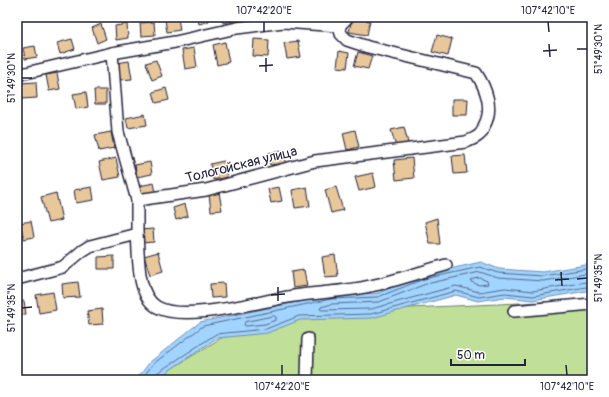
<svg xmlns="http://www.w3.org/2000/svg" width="609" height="397" viewBox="0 0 609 397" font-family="Pangolin,sans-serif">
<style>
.green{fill:#c0df98;stroke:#71806a}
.water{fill:#a1d4ff;stroke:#6e8db1}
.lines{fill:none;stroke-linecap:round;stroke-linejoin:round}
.shore{stroke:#556989;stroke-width:1}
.building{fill:#e8c79a;stroke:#22223b}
.minor-casing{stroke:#22223b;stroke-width:14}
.path{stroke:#22223b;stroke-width:2;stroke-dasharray:4 3;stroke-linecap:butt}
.minor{stroke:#fff;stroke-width:11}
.ticks{fill:none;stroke:#22223b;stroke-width:1.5}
.labels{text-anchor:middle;stroke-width:3;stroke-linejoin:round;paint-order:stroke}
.street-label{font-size:14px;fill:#22223b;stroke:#fff}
.neatline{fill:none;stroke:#22223b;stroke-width:1.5}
.ticks-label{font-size:10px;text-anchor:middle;fill:#22223b}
</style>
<rect width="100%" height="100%" fill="#fff"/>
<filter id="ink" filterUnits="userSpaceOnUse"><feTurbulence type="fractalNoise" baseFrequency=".025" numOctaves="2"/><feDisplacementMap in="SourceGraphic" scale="8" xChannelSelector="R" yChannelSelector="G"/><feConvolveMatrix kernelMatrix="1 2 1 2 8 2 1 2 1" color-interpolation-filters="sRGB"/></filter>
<g filter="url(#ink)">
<polygon class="green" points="592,291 592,380 158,380 161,375 221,338 267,325 321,312 586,300"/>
<polygon class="water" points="481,262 499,269 543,272 592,264 592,290 533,300 505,297 478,301 456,295 372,318 300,320 267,333 217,338 155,380 136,380 150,362 200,322 331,295 378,293 423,275"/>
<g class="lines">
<g class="shore">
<polyline points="592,273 543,281 498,278 480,272 426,284 379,302 332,304 321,307 320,309 322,310 371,309 456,286 479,292 505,288 533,291 592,281"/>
<polygon points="480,278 487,281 488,284 479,285 471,282 472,280"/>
<polygon points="274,316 276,317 276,320 265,324 246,326 244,325 245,322"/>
<polyline points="141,380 153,364 203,326 331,299 378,297 424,279 480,267 498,273 543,276 592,268"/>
<polyline points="153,380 154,375 216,334 266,329 299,316 371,314 456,291 479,297 505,293 533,296 592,286"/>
</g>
</g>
<g class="building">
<polygon points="197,17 208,17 209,21 199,24"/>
<polygon points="222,17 237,17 238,20 223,23"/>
<polygon points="178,18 180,30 167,32 165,20"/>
<polygon points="352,18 370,21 367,35 349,32"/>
<polygon points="154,22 155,35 141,36 140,23"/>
<polygon points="101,24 106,39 97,43 92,28"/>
<polygon points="127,24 128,38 116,40 115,26"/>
<polygon points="437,35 452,39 448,56 432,52"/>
<polygon points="72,39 75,49 60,54 57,43"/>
<polygon points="254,39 269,40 268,57 253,56"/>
<polygon points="298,41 301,57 287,59 284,43"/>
<polygon points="225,42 229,62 217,65 213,45"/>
<polygon points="35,46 37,57 25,59 23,48"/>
<polygon points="194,48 197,67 185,69 182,50"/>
<polygon points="339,51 349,53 347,68 337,67"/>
<polygon points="358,52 372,56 368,69 354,66"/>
<polygon points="156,60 162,76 152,80 146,63"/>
<polygon points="129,61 132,79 120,80 117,63"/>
<polygon points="57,73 60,89 49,91 46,75"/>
<polygon points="36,82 37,98 21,99 20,83"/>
<polygon points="166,88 169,100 156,103 153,92"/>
<polygon points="94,90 106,90 106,104 95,104"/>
<polygon points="86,92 88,107 76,109 73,94"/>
<polygon points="452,99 468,99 467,115 452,115"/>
<polygon points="145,114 147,125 128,128 126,118"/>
<polygon points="404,127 408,143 396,147 391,130"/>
<polygon points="355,130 359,147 347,150 343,133"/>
<polygon points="111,132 114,148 99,151 95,135"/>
<polygon points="284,151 286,163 270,165 268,153"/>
<polygon points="465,155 467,173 454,174 452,156"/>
<polygon points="116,158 120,177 103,180 99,162"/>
<polygon points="412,158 414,178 396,180 394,160"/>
<polygon points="224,161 227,177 213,180 210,164"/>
<polygon points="150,162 152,174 137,177 135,165"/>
<polygon points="373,173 376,187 359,191 355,177"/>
<polygon points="154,183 156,192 141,195 139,186"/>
<polygon points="92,187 94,200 76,203 74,190"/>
<polygon points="279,187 282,201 271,203 268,189"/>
<polygon points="307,187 310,206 295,208 292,190"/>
<polygon points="336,187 343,210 331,213 325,190"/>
<polygon points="219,192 222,210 211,211 209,194"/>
<polygon points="56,193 62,220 48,223 41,197"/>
<polygon points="185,204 188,216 176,220 173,208"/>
<polygon points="437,218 440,244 430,244 425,222"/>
<polygon points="31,221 34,237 24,239 20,223"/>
<polygon points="153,229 154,242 141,243 140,230"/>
<polygon points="158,252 163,271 150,275 144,256"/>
<polygon points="335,255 338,276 325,277 322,257"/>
<polygon points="114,256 114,269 98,269 98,257"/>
<polygon points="304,270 307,286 293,288 291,272"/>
<polygon points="78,282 80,297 63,298 62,284"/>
<polygon points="224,283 225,297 211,298 210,284"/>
<polygon points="53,292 56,310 39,313 36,295"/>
<polygon points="24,301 26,314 17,315 17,302"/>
<polygon points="102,309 103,324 89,325 87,311"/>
</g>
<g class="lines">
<defs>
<g id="minor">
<polyline points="339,26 348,17"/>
<polyline points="17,75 112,53 175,42 237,28 283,22 339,26"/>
<path d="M137,200L206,190L315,161L466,142C470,140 477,138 480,134C482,133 483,129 484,126C494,109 486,88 476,73L368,47L347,40L341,34L339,26"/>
<path d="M137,234C139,255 136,295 157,307C185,323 263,300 294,296C319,292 345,292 370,286C395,281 420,272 446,265"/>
<polyline points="17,279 63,267 82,251 90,246 137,234 137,200 118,132 112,53"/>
<polyline points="514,311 592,304"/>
<polyline points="307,380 308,339"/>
</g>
</defs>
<use href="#minor" class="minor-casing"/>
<polyline class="path" points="592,242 589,254 592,270"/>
<use href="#minor" class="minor"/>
</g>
</g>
<path class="ticks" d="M264,22V32M548,22L549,32M549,44L550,57M577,49H587M543,51L557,50M266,58V72M259,66L273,65M22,78H32M561,272L562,286M577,279L587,278M555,280L569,279M278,287V301M271,295L285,294M22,308L32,307M282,365V375M566,365L567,375"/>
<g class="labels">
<g class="street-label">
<text transform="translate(241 164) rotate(-14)" y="5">Тологойская улица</text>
</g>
</g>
<rect width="609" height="397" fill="none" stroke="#fff" stroke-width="44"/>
<path d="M451 359v6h74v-6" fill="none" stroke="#22223b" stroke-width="2"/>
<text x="457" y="359" font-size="12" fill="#22223b" stroke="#ffffff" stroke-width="3" paint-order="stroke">50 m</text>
<rect x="22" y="22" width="565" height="353" class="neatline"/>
<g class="ticks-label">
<text x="264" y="14">107°42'20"E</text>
<text x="548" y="14">107°42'10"E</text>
<text transform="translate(598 49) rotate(-90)" y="4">51°49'30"N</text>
<text transform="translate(11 78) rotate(-90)" y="4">51°49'30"N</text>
<text transform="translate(598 278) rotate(-90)" y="4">51°49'35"N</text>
<text transform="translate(11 308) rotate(-90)" y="4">51°49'35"N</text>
<text x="282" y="390">107°42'20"E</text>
<text x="567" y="390">107°42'10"E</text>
</g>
</svg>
